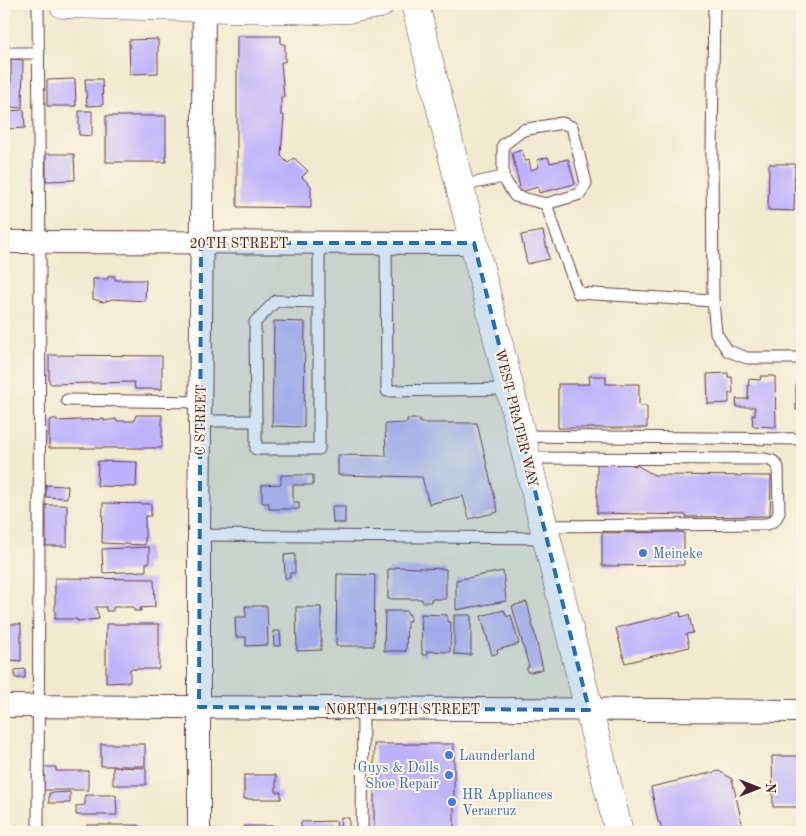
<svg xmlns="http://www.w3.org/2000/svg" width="806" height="836" viewBox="0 0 806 836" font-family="'Old Standard TT',serif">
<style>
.building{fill:#bdb2fb}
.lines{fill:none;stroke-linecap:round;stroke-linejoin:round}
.lane-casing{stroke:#633d44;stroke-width:13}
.street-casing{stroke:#633d44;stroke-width:24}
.secondary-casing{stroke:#633d44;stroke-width:29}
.lane{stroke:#fff;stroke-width:11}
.street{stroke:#fff;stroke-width:22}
.secondary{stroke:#fff;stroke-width:28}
.marked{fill:#1f6fb2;fill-opacity:0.2;stroke:#1f6fb2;stroke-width:4;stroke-dasharray:10 6;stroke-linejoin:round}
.shop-dot{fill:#3f7fe0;stroke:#fcf5e5;stroke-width:2}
.labels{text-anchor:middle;stroke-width:4;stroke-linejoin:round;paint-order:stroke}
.street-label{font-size:14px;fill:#4a1f2b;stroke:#fcf5e5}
.shop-label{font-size:14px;fill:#366cbe;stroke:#fcf5e5;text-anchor:start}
</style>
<rect width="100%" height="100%" fill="#fcf5e5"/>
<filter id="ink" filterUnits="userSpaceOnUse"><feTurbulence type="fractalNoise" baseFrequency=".02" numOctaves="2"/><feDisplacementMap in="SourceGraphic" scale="10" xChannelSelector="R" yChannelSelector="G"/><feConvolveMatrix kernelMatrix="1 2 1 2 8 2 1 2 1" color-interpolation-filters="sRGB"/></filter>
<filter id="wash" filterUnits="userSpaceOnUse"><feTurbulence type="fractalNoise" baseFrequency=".0096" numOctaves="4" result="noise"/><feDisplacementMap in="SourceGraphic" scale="20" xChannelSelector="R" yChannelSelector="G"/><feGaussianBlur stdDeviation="1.12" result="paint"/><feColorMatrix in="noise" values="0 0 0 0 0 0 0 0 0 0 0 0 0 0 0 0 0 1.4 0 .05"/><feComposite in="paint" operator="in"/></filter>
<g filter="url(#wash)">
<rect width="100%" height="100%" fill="#f1eacf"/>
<g id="blocks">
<g class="building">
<polygon points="237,36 281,36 281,44 285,44 285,62 281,62 284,97 281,97 281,115 284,115 281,156 288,163 294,158 308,171 302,177 311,186 311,208 237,207"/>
<polygon points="158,39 158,73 130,74 129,40"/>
<polygon points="11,59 23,60 22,108 11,107"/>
<polygon points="75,79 76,106 47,106 47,80"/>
<polygon points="85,79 102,79 103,105 87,106"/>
<polygon points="24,110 25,128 5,129 5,111"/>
<polygon points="79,111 92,111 92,136 79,135"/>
<rect x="106" y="116" width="60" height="46"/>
<polygon points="522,150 525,161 529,160 531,170 539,167 537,160 548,157 550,163 568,159 575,184 539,193 538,187 521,192 512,153"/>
<polygon points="46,154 74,154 75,180 46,181"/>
<polygon points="769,164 795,164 794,211 768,210"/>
<polygon points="543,231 549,259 527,264 521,235"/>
<polygon points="108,276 115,276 115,280 146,280 145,301 112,299 103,302 93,299 93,279 108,279"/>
<polygon points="274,321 305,322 304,427 272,426"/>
<polygon points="49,355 162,356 162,389 135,389 134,382 51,384 49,382"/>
<polygon points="728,373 728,377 732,377 733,393 729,393 729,403 708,404 707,374"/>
<polygon points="589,376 606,376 606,384 639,384 639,406 647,406 647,428 558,428 558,384 590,384"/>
<polygon points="761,376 775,376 776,427 753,426 752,415 755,415 755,407 737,407 736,399 748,399 749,379 760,380"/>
<rect x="796" y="385" width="6" height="25"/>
<polygon points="136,415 162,415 162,448 49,448 49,421 53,419 57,419 57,421 104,419 104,421 116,419 116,421 134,421"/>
<polygon points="407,419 420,419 420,423 477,423 498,512 469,519 463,496 429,504 422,477 338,475 338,455 386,456 385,424 407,423"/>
<polygon points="98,461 137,462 136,487 97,486"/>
<polygon points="597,462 632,463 632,465 638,466 654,475 771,476 770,516 686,517 686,515 597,513"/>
<polygon points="281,475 313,475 313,485 293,485 293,502 299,502 299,509 269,509 269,503 262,503 262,485 281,484"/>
<polygon points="46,485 68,486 67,498 46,497"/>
<polygon points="103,503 151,504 151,516 145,516 145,545 102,543"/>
<rect x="46" y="505" width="21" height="41"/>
<polygon points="334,506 345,506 345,523 333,523 332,507"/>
<polygon points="684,532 684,565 602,566 602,533"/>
<polygon points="149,547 149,563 146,563 146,571 103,573 102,549"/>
<polygon points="295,554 295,573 290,573 290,578 285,578 284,555"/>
<polygon points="395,567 446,569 446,599 431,599 431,602 422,602 422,599 388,599 388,569 395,569"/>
<polygon points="503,571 506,601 456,610 456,580"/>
<polygon points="337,574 375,575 374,646 336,646"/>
<polygon points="55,578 154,579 155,607 140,608 141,611 134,611 134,607 113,607 113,611 106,611 106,607 96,607 99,619 77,621 77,619 55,619"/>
<polygon points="527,602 543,669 531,672 527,672 527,667 529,667 512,606"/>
<polygon points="245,606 267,606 268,645 246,646 246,637 236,637 235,617 246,617"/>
<polygon points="296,607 321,607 321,650 297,651"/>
<polygon points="504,610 507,617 511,615 519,644 497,650 498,653 492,655 481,616"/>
<polygon points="385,611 407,611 407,614 410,614 410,621 407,621 406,651 384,651"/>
<polygon points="680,612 681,617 689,615 693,633 686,634 689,647 625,663 616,628"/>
<polygon points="421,614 447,615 447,622 451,622 450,652 427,651 427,655 422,655"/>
<polygon points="454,615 471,615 471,655 454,654"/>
<polygon points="7,624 21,624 21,661 9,660 7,637 5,637"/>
<polygon points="106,624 159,624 159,669 130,669 130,682 106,683"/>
<polygon points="273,631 280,631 281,646 274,646"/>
<polygon points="25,669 25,678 15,678 15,670"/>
<rect x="101" y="744" width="44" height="22"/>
<rect x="374" y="744" width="80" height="88"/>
<rect x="4" y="747" width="3" height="78"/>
<polygon points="772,756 801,756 800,801 798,801 798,807 773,807"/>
<polygon points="44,767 56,767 56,771 88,771 88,790 44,790"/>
<polygon points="113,767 146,768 146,785 113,785"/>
<polygon points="719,771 732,779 743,828 718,829 711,832 662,832 660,822 658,822 651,787"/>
<polygon points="244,775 276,775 276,792 281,792 281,799 244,799"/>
<polygon points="70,792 70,803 49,803 49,793"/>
<polygon points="85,795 116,795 117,815 76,815 76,806 85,805"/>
<polygon points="341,817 349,818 349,828 340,827"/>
<polygon points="336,821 337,832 301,832 301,822"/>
<rect x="87" y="825" width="51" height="7"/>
<polygon points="244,826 276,826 277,831 244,832"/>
</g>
</g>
</g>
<g filter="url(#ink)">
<use href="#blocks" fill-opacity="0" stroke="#633d44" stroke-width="1"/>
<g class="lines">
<defs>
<g id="lane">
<polyline points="714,4 712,152 713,301 716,333 728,351 747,358 802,358"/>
<polyline points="4,53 39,53"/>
<polyline points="460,186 503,177 503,145 523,130 562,123 572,127 586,183 580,194 546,204 515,196 503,177"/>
<polyline points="546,204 578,293 713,301"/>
<polyline points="386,243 387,391 510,389"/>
<polyline points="67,400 200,402"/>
<polyline points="199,421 256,421 256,449 319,449 319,243"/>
<polyline points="256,421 255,322 276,301 319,302"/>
<polyline points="521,436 802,439"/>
<polyline points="527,458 765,459 773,461 778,467 779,513 775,520 767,524 544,526"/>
<polyline points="199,535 547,538"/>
<polyline points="38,832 40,264 38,4"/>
<polyline points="362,832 363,709"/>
</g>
<g id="street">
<polyline points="4,242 474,243"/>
<polyline points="4,706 802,711"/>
<polyline points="199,832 199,535 204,8"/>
</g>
<g id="secondary">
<polyline points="63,4 317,10 349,9 380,4"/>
<polyline points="415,4 619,832"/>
</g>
</defs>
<use href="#lane" class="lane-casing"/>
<use href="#street" class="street-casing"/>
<use href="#secondary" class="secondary-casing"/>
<use href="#lane" class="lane"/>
<use href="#street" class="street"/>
<use href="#secondary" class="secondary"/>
</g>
</g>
<path class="marked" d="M201,243H474L589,710L199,707Z"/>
<g class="shop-dot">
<circle cx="643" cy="553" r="5"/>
<circle cx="449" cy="755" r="5"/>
<circle cx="449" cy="775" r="5"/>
<circle cx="452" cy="802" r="5"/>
</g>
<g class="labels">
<g class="street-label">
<text x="239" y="248">20TH STREET</text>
<text transform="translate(517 418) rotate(76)" y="5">WEST PRATER WAY</text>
<text transform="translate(200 420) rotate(-89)" y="5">C STREET</text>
<text x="403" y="714">NORTH 19TH STREET</text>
</g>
<g class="shop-label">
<text x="653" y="558">Meineke</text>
<text x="459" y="760">Launderland</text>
<text x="439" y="772" text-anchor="end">Guys &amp; Dolls<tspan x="439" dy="16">Shoe Repair</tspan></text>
<text x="462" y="799">HR Appliances<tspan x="462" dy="16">Veracruz</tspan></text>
</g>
</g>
<rect width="806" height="836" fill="none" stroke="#fcf5e5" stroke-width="20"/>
<g transform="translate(758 788) rotate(90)" stroke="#fcf5e5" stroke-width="4" paint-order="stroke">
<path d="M0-4L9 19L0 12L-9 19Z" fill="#4a1f2b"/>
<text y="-8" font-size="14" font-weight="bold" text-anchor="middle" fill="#4a1f2b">N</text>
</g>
</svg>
